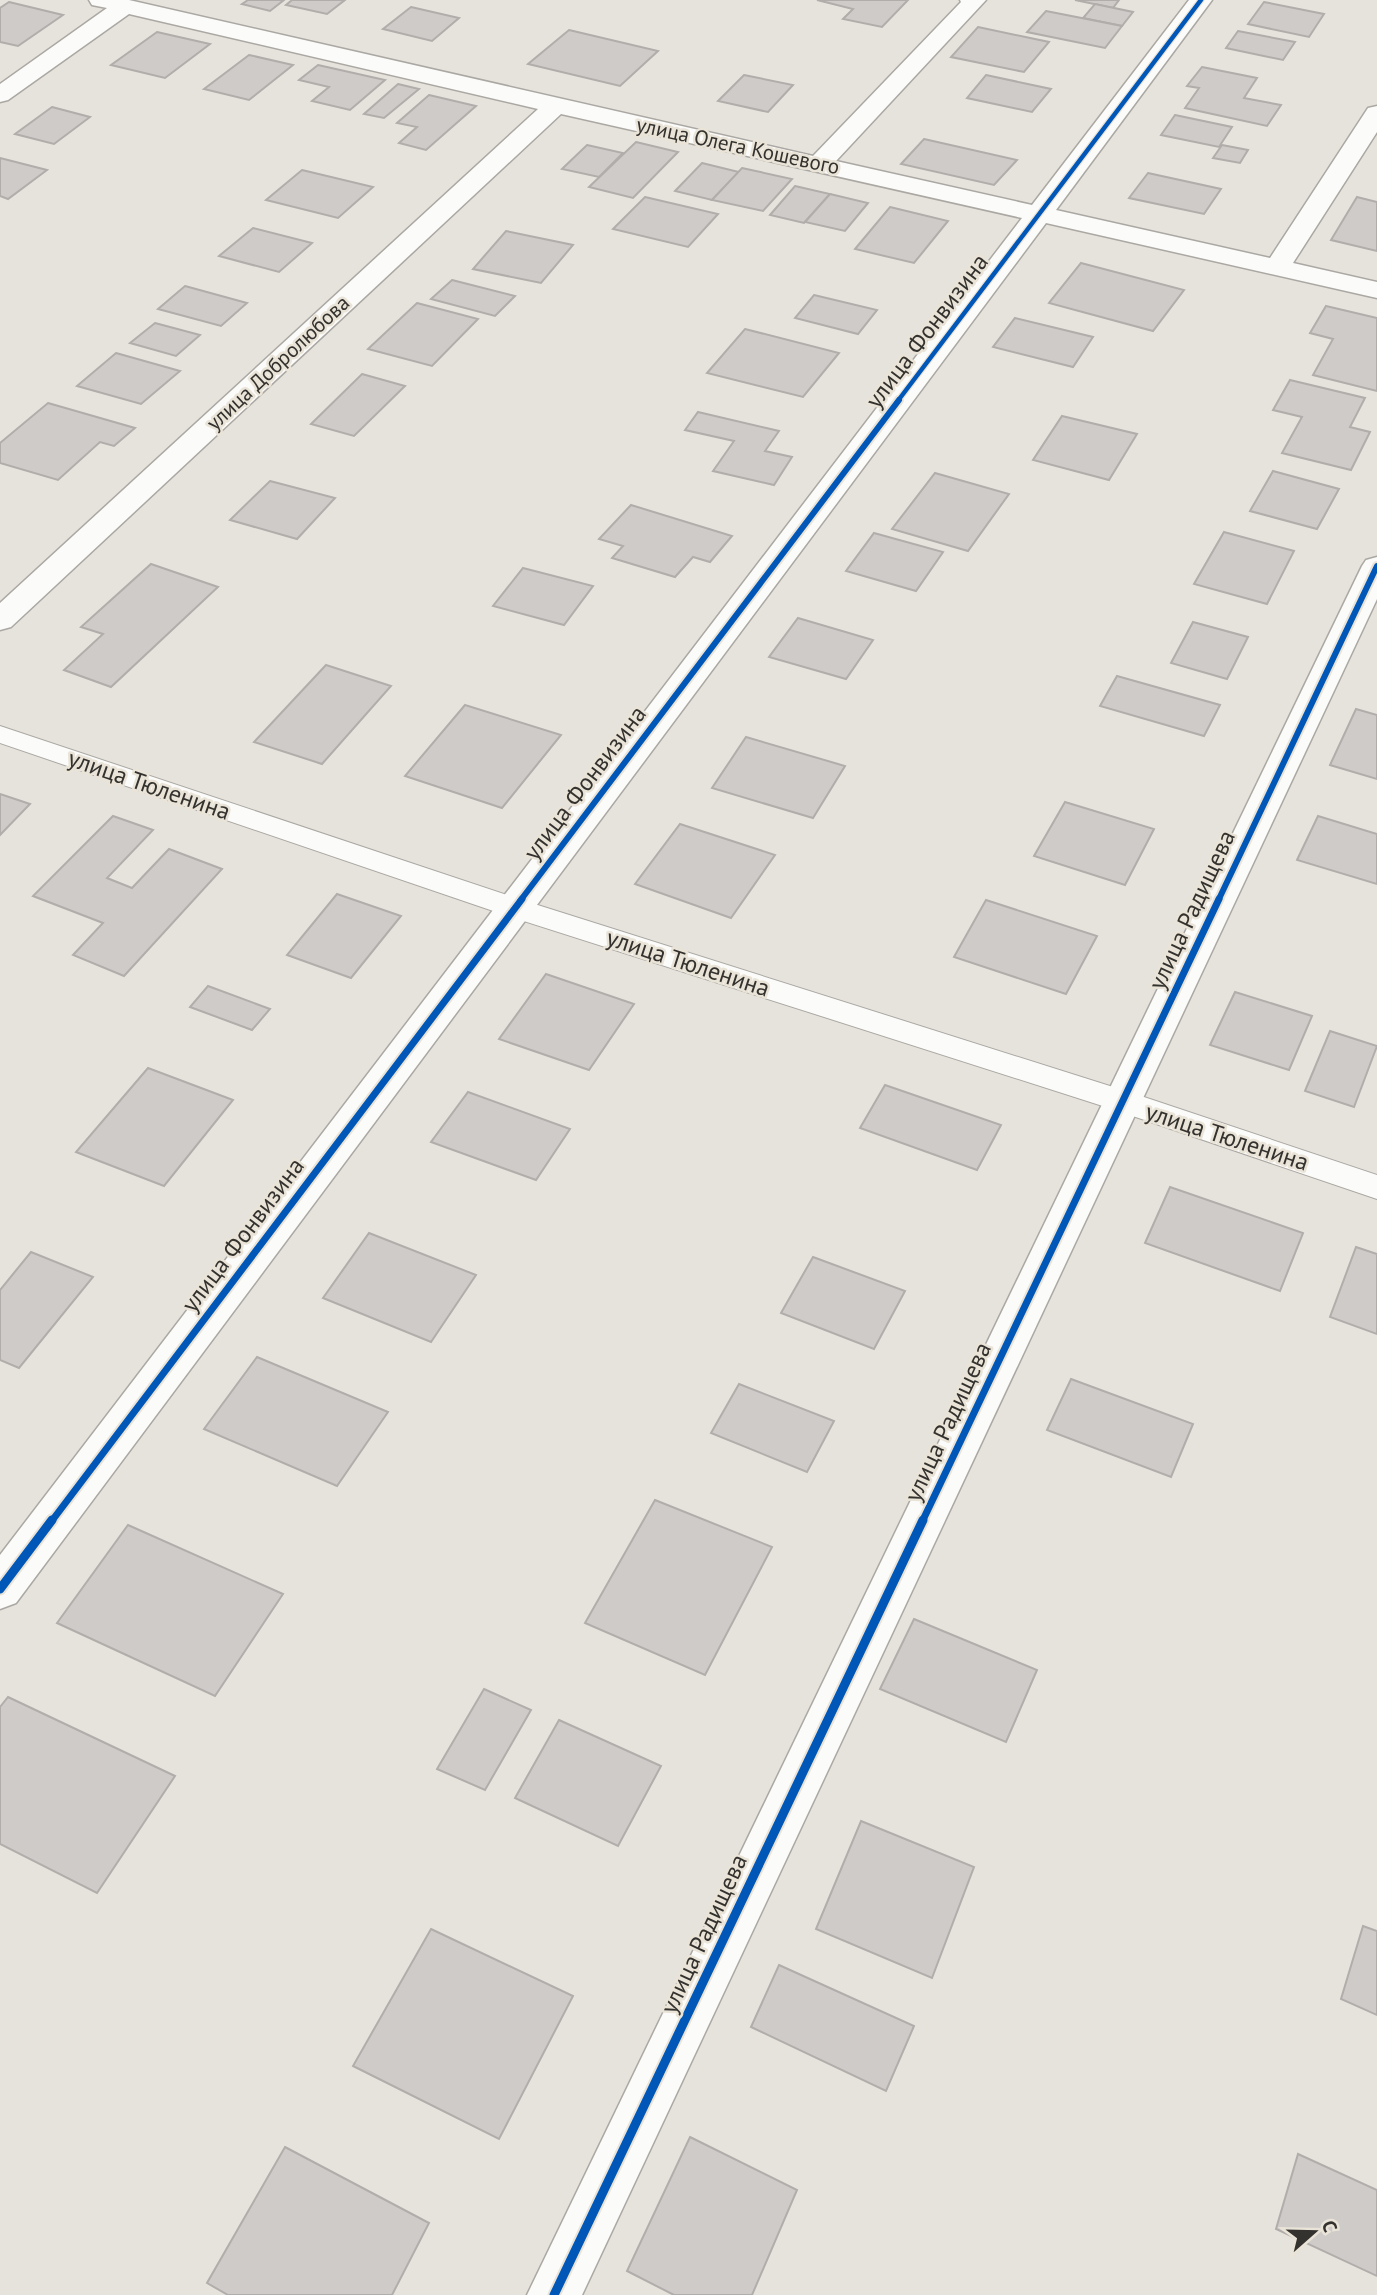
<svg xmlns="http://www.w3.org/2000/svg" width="1377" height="2295" viewBox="0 0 1377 2295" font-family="'PT Sans',sans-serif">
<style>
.building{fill:#cfcbc9;stroke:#b1adab;stroke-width:2}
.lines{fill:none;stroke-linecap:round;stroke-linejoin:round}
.lane-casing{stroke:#aba8a3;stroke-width:2}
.street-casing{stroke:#aba8a3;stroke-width:3}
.lane{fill:#fbfbfa;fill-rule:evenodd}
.street{fill:#fbfbfa;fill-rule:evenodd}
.cycleway-far3-casing{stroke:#eae4d8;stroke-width:7}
.cycleway-far2-casing{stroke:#eae4d8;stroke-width:10}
.cycleway-far1-casing{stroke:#eae4d8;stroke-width:11}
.cycleway-casing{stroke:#eae4d8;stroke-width:13}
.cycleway-far3{stroke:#0057b8;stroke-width:4.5}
.cycleway-far2{stroke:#0057b8;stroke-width:6}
.cycleway-far1{stroke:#0057b8;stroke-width:7}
.cycleway{stroke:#0057b8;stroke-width:9}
.labels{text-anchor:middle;stroke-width:5;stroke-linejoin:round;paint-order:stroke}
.far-street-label{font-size:21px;fill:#34322e;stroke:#eae4d8}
.street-label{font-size:24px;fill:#34322e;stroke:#eae4d8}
</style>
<rect width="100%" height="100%" fill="#e6e3dc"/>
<g class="building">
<polygon points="248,0 284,0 270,11 242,4"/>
<polygon points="292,0 345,0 327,14 286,5"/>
<polygon points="817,0 908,0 882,27 843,19 853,9"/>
<polygon points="1075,0 1119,0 1113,8"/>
<polygon points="9,2 63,15 18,46 0,42 0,8"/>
<polygon points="1264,2 1324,14 1309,37 1248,24"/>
<polygon points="1095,4 1133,12 1122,26 1083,18"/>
<polygon points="411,7 459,18 432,41 383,29"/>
<polygon points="1046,11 1122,26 1105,48 1027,32"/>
<polygon points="978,27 1049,42 1024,72 951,57"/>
<polygon points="569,30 658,51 620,86 528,64"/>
<polygon points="1238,31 1295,42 1283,60 1226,48"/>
<polygon points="157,32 210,44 165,78 111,65"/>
<polygon points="249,55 293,65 249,100 204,89"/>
<polygon points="318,65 385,80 350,110 312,101 329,87 299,80"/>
<polygon points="1202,67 1257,78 1244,98 1281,105 1267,126 1185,108 1199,88 1187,86"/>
<polygon points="744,75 793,85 768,112 718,101"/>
<polygon points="986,75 1051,89 1032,112 967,98"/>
<polygon points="398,84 419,89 384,118 364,114"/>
<polygon points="429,95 476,106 426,150 399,143 417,127 397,123"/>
<polygon points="52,107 90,117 54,144 15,134"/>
<polygon points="1175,115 1232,127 1219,147 1161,135"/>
<polygon points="924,139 1017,160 994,185 901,164"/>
<polygon points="636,142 678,152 633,198 589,187"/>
<polygon points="587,145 623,153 599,177 562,169"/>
<polygon points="1222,145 1248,150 1240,163 1213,158"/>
<polygon points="0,158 47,170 8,199 0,196"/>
<polygon points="702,163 739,172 712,200 675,191"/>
<polygon points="742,168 792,179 763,211 712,200"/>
<polygon points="302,170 373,187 338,218 266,200"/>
<polygon points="1148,173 1221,189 1204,214 1129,198"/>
<polygon points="795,186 830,194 804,223 770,215"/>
<polygon points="830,194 868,203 845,231 805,222"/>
<polygon points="645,197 718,214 688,247 613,229"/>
<polygon points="1357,197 1377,202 1377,251 1331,240"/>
<polygon points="890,207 948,221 914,263 855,249"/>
<polygon points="253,228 312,243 279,272 219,256"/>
<polygon points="506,231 573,245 541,283 473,269"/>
<polygon points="1081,263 1184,290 1153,331 1049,303"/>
<polygon points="452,280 515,296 495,316 431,299"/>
<polygon points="185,286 247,303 221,326 158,309"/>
<polygon points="814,295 877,310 858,334 795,318"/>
<polygon points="417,303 478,319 432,366 368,349"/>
<polygon points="1326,306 1377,318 1377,391 1313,375 1333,339 1310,333"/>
<polygon points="1015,318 1093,337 1073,367 993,347"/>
<polygon points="155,323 200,335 176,356 130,343"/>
<polygon points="745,329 839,353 803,397 707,373"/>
<polygon points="116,353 180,371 141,404 77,386"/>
<polygon points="362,374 405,386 354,436 311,424"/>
<polygon points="1290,380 1365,398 1350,427 1370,432 1351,470 1282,453 1302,417 1273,410"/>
<polygon points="48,403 135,428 114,446 100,442 58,480 0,463 0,443"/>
<polygon points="698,412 779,431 765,451 792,457 774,485 713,471 734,441 685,430"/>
<polygon points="1062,416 1137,434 1109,480 1033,460"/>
<polygon points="1273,471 1339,489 1317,529 1250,511"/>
<polygon points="935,473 1009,494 968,551 892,529"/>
<polygon points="270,481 335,498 297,539 230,520"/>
<polygon points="631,505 732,536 710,562 693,557 675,577 612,558 623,546 599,539"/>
<polygon points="1224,532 1294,551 1267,604 1194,584"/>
<polygon points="874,533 943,552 916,591 846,571"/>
<polygon points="151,564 218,587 111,687 64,670 103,634 81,627"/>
<polygon points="523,568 593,586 564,625 493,606"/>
<polygon points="798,618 873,640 846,679 769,657"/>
<polygon points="1193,622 1248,637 1227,679 1171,663"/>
<polygon points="326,665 391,686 322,764 254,742"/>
<polygon points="1117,676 1220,705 1204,736 1100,706"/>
<polygon points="465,705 561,735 502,808 405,776"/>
<polygon points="1356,709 1377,715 1377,779 1330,765"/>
<polygon points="746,737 845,766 813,818 712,788"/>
<polygon points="0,794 30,804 0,835"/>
<polygon points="1065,802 1154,829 1125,885 1034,856"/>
<polygon points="113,816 153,830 107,878 132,888 169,849 222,869 124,976 73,955 103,923 33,896"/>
<polygon points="1318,816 1377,834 1377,884 1297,860"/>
<polygon points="680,824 775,855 731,918 635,884"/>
<polygon points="337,894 401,916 351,978 287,955"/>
<polygon points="986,900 1097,936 1066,994 954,957"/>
<polygon points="546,974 634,1004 589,1070 499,1039"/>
<polygon points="208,986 270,1009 252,1030 190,1007"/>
<polygon points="1235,992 1312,1016 1289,1070 1210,1045"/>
<polygon points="1330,1031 1377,1046 1354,1107 1305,1091"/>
<polygon points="148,1068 233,1100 164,1186 76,1152"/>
<polygon points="885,1085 1001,1125 977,1170 860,1128"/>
<polygon points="468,1092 570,1129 536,1180 431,1142"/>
<polygon points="1170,1187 1303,1233 1280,1291 1145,1243"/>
<polygon points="369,1233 476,1275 431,1342 323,1298"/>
<polygon points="1356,1247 1377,1254 1377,1334 1330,1317"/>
<polygon points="31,1252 93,1277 19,1368 0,1360 0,1290"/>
<polygon points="813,1257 905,1291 874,1349 781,1313"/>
<polygon points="257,1357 388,1412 337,1486 204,1429"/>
<polygon points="1071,1379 1193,1424 1171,1477 1047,1430"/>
<polygon points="739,1384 834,1421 807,1472 711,1433"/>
<polygon points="655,1500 772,1547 705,1675 585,1623"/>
<polygon points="128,1525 283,1594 215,1696 57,1623"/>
<polygon points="914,1619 1037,1670 1006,1742 880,1689"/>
<polygon points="484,1689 531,1710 485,1790 437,1769"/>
<polygon points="8,1697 175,1776 97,1893 0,1844 0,1707"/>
<polygon points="559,1720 661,1766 618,1846 515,1798"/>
<polygon points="861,1821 974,1867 932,1978 816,1929"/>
<polygon points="1363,1926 1377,1931 1377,2015 1341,1999"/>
<polygon points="431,1929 573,1996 499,2139 353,2066"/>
<polygon points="779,1965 914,2026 886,2091 751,2027"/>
<polygon points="690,2137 797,2190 752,2295 674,2295 627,2271"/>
<polygon points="285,2147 429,2223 392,2295 228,2295 207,2283"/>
<polygon points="1298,2154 1377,2190 1377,2276 1276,2229"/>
</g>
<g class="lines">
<defs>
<polygon id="lane" points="0,726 525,901 1132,1093 1377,1175 1377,1199 1112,1109 505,915 0,743"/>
<g id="street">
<polygon points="89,0 129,0 813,156 961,2 960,0 986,0 836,161 1032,205 1189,0 1212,0 1056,210 1270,258 1368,108 1377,106 1377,132 1293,263 1377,282 1377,298 1046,223 16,1603 0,1609 0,1555 1022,218 561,114 11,627 0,630 0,603 538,109 129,14 8,100 0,102 0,84 107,8 92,5"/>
<polygon points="1377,557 1377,599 582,2295 527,2295 1362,566 1366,560"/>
</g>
</defs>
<use href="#lane" class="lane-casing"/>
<use href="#street" class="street-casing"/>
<use href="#lane" class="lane"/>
<use href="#street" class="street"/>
<defs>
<polyline id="cycleway-far3" points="897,402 1201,0"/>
<g id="cycleway-far2">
<polyline points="520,901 899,400"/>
<polyline points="1218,901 1377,566"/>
</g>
<g id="cycleway-far1">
<polyline points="51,1522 522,899"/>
<polyline points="922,1522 1219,899"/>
</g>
<g id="cycleway">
<polyline points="0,1589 52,1520"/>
<polyline points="554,2295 923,1520"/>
</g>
</defs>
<use href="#cycleway-far3" class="cycleway-far3-casing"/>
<use href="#cycleway-far2" class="cycleway-far2-casing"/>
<use href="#cycleway-far1" class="cycleway-far1-casing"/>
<use href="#cycleway" class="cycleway-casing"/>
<use href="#cycleway-far3" class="cycleway-far3"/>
<use href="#cycleway-far2" class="cycleway-far2"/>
<use href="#cycleway-far1" class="cycleway-far1"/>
<use href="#cycleway" class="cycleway"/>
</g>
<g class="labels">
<g class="far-street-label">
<text transform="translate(738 146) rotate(12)" y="7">улица Олега Кошевого</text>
<text transform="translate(278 363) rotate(-43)" y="7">улица Добролюбова</text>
</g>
<g class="street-label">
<text transform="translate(927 331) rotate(-53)" y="8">улица Фонвизина</text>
<text transform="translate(585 783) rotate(-53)" y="8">улица Фонвизина</text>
<text transform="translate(149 785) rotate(19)" y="8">улица Тюленина</text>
<text transform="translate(1192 910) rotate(-65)" y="8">улица Радищева</text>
<text transform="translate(688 963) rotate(18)" y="8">улица Тюленина</text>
<text transform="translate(1227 1137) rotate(18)" y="8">улица Тюленина</text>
<text transform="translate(243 1235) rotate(-53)" y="8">улица Фонвизина</text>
<text transform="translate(948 1422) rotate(-65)" y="8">улица Радищева</text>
<text transform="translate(704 1934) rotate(-65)" y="8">улица Радищева</text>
</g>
</g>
<g transform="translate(1314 2232) rotate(70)" stroke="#eae4d8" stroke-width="5" paint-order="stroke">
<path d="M0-5L12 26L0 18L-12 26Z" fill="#34322e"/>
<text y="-10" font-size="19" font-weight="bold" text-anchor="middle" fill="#34322e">С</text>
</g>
</svg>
